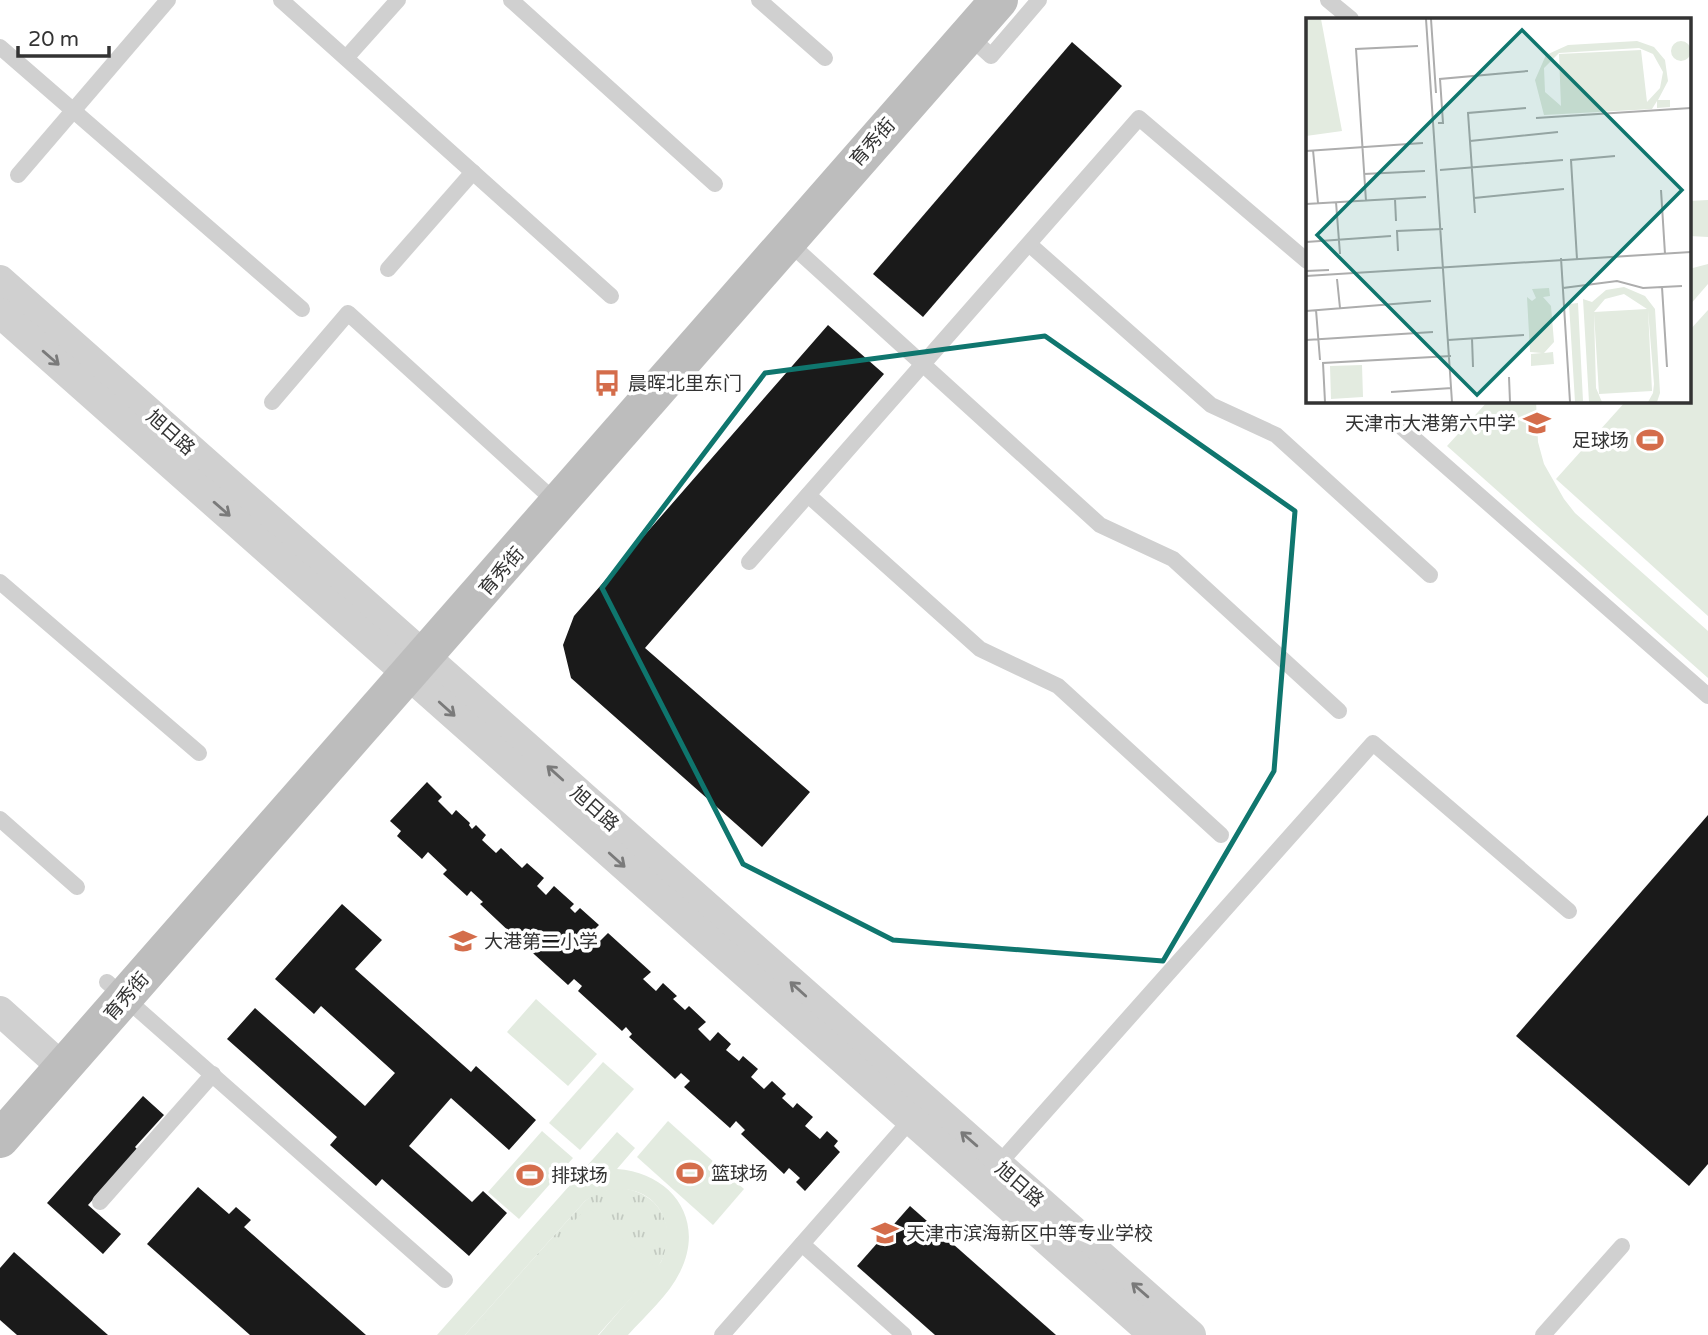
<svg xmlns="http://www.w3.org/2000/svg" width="1708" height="1335" viewBox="0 0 1708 1335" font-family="'Varela Round','Noto Sans SC',sans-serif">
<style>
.grass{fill:url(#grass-tufts)}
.green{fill:#e3ebe0}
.building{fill:#1a1a1a}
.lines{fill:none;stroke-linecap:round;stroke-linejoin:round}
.lane{stroke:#d0d0d0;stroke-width:16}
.street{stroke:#d0d0d0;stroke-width:30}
.secondary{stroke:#bdbdbd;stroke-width:38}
.oneway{stroke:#7a7a7a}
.marked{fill:none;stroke:#0f766e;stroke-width:5;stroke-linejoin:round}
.labels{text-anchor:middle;stroke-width:7;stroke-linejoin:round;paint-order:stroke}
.street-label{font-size:19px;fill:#333;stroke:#fff}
.poi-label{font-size:19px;fill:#333;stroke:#fff;text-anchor:start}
.inset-road{fill:none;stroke:#adadad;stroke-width:2}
.view{fill:#0f766e;fill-opacity:0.15;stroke:#0f766e;stroke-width:3.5}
.inset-edge{fill:none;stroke:#333;stroke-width:3.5}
</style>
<defs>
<pattern id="grass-tufts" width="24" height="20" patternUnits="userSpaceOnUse" patternTransform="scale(1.75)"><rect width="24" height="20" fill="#e3ebe0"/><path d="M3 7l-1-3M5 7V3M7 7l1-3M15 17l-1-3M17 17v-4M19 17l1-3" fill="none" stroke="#c3cac1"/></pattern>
</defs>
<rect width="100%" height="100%" fill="#fff"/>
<path class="grass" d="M614,1188C661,1187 683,1233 656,1270L598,1335H465L585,1201L594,1194Z"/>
<g class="green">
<polygon points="1708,200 1708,237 1689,236 1689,201"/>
<polygon points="1708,264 1708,284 1689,306 1689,269"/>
<polygon points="1708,310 1708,616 1556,479 1626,401 1689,401 1689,331"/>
<polygon points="1488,401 1536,401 1538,442 1544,464 1564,499 1575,513 1708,631 1708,678 1447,446"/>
<polygon points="536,999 597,1054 568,1086 507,1032"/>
<polygon points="603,1062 634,1089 580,1150 549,1123"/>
<polygon points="668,1121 744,1189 713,1225 637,1157"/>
<polygon points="542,1131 573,1158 519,1219 488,1192"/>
<path d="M617,1132L635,1148L617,1169C672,1173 706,1220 680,1272C669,1295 645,1316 628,1335H599L661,1262C685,1208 633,1168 585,1201L465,1335H437Z"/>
<polygon points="587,1207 654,1266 592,1335 472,1335"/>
</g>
<g class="building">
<polygon points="1072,42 1122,86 923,317 873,274"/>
<polygon points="828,325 884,374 645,648 810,792 762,847 571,678 563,645 574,616"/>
<polygon points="427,782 442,797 438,801 452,815 456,810 470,823 469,825 472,829 476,825 486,835 482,840 496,853 501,848 522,868 527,863 544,878 537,886 546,895 554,886 574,904 570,908 575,913 580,908 599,925 591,933 600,941 608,933 651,972 643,979 656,991 663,983 677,996 673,999 685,1010 689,1006 706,1022 698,1029 710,1041 718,1032 731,1044 726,1050 739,1061 743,1056 758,1069 751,1077 764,1089 772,1081 786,1094 782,1098 793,1108 797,1103 813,1117 805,1126 820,1139 827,1131 838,1141 834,1146 840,1152 805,1191 796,1182 800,1178 789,1168 784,1174 741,1134 745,1130 736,1121 730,1128 684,1087 690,1081 681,1073 675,1079 629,1037 632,1034 626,1027 622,1031 578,991 582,986 574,979 568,985 524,945 527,938 519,931 514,936 480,904 483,902 471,891 467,896 443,874 447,870 428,852 422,859 397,836 401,831 390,821"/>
<polygon points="1708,815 1708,1164 1689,1186 1516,1036"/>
<polygon points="342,904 382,940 355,969 471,1072 476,1066 536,1120 509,1150 451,1098 409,1146 472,1202 483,1191 507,1213 469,1256 382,1179 376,1186 330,1145 337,1137 227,1039 255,1008 365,1106 395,1073 321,1006 314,1014 275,979"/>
<polygon points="143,1096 164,1115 135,1147 138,1150 88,1205 121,1234 103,1254 47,1203"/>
<polygon points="198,1187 229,1214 236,1207 251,1220 244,1227 366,1335 250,1335 147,1244"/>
<polygon points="910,1206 1056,1335 935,1335 857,1266"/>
<polygon points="14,1252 108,1335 17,1335 0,1320 0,1268"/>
</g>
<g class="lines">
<g class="lane">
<polyline points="281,0 611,296"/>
<polyline points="511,0 715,184"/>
<polyline points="759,0 825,58"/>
<polyline points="1328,0 1351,19"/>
<polyline points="968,35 991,56 1039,0"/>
<polyline points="0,47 302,309"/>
<polyline points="346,58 398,0"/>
<polyline points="18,175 168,0"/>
<polyline points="786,240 1100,525 1173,559 1339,711"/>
<polyline points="1029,244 1211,405 1276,435 1430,575"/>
<polyline points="388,269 473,172"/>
<polyline points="272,402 348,313 557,503"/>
<polyline points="1399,425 1708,696"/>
<polyline points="808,495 980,649 1058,686 1221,835"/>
<polyline points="749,562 1139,118 1307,261"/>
<polyline points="0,582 199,753"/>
<polyline points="0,819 77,887"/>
<polyline points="107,982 445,1280"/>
<polyline points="995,1168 1373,743 1569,911"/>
<polyline points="100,1202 213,1074"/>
<polyline points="802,1244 904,1335"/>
<polyline points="722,1335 916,1114"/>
<polyline points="1543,1335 1622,1246"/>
</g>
<g class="street">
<polyline points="0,280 1191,1335"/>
<polyline points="0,313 1154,1335"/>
<polyline points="0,1011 63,1068"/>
</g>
<path class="secondary" d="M0,1139C335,761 664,378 999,0"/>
</g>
<defs><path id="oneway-shaft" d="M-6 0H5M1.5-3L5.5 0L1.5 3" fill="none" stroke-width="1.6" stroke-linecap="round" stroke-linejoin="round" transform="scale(1.75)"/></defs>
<g class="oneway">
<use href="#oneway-shaft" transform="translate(51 358) rotate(41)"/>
<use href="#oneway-shaft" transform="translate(222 509) rotate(41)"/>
<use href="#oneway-shaft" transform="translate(447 709) rotate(42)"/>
<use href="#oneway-shaft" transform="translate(555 773) rotate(-138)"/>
<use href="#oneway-shaft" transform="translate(617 860) rotate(42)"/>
<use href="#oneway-shaft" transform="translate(798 989) rotate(-138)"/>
<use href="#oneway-shaft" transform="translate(969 1139) rotate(-139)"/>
<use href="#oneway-shaft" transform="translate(1140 1290) rotate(-139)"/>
</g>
<path class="marked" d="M1045,336L1295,511L1274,771L1163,961L893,940L743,864L602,588L765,373Z"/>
<defs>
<symbol id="bus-bare" viewBox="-9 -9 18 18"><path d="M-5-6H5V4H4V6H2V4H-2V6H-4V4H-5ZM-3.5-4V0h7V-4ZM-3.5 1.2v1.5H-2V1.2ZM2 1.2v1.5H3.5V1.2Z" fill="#d46d4b" stroke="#fff" stroke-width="2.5" paint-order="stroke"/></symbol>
<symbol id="school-bare" viewBox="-9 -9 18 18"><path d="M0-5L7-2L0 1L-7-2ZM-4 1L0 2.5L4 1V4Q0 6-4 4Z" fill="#d46d4b" stroke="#fff" stroke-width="2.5" paint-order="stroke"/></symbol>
<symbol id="stadium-bare" viewBox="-9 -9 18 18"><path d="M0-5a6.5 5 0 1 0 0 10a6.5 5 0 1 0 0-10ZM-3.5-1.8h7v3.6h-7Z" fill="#d46d4b" stroke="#fff" stroke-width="2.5" paint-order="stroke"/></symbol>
</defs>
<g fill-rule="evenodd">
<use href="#bus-bare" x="588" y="364" width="38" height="38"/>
<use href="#school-bare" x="1518" y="404" width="38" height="38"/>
<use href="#stadium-bare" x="1631" y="421" width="38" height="38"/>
<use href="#school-bare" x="444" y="922" width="38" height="38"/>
<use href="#stadium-bare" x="671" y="1154" width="38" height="38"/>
<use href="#stadium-bare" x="511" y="1156" width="38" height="38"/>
<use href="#school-bare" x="866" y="1214" width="38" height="38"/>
</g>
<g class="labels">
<g class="street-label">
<text transform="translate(872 142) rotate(-48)" y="7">育秀街</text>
<text transform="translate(171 432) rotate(42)" y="7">旭日路</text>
<text transform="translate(501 571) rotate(-49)" y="7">育秀街</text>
<text transform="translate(595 808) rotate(42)" y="7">旭日路</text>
<text transform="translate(126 996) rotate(-49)" y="7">育秀街</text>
<text transform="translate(1020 1184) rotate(41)" y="7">旭日路</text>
</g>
<g class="poi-label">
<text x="628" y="390">晨晖北里东门</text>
<text x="1516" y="430" text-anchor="end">天津市大港第六中学</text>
<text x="1629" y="447" text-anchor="end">足球场</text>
<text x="484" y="948">大港第二小学</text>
<text x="711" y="1180">篮球场</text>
<text x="551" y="1182">排球场</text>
<text x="906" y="1240">天津市滨海新区中等专业学校</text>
</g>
</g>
<g transform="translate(1306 18)">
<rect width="385" height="385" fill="#fff"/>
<path d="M0,1H15L36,113L0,118ZM331,23L348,29L359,42L362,63L352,82H364V89L351,90V83L346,91L238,97L229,62L240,37L262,27ZM333,30L347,36L357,54L354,70L341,84L335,32L253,36L255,88L239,74L238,50L253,35ZM365 33a10 10 0 1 1 20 0a10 10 0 1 1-20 0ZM318,269L339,278L349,291L354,375L351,384H342L347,375L348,366L342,292L346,373L293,376L288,295L290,370L296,384H283L277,281L286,284L300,272ZM318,276L341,291L288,294L299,281ZM243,270L244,278L237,279L245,288L248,324L238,335L247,334L248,346L225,348V336L236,335L224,334L221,279L226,283L230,280L226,271ZM272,285L277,383L269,384L263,286ZM56,347L57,379L25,381L24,348Z" fill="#e3ebe0" fill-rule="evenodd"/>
<path class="inset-road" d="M120,1L146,384M125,1L130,75M230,100L385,90M132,105H137L134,61L222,53M164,123L252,114M7,132L12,185M0,133L117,125M134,152L257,142M58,156L119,153M355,172L359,236M168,180L258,171M89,181L90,203M60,183L50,31L112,28M30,184L34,236M0,186L120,179M169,195L162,95L220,90M0,224L85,218M92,233L91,213L137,211M255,240L264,384M271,241L265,142L309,138M0,253L23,252M0,258L385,234M31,261L34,290M356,269L361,349M257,270L311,263L337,270L376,268M10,292L14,342M0,293L125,283M166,320L167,349M0,322L127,314M142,322L218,317M203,359L204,384M85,374L146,370M19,384L17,345L145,338"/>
<path class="view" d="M216,12L376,172L171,377L11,217Z"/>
<rect width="385" height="385" class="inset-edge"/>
</g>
<path d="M18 46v10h91v-10" fill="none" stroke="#333333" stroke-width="3.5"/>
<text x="28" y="46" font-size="21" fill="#333333" stroke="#ffffff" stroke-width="5" paint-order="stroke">20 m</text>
</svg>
